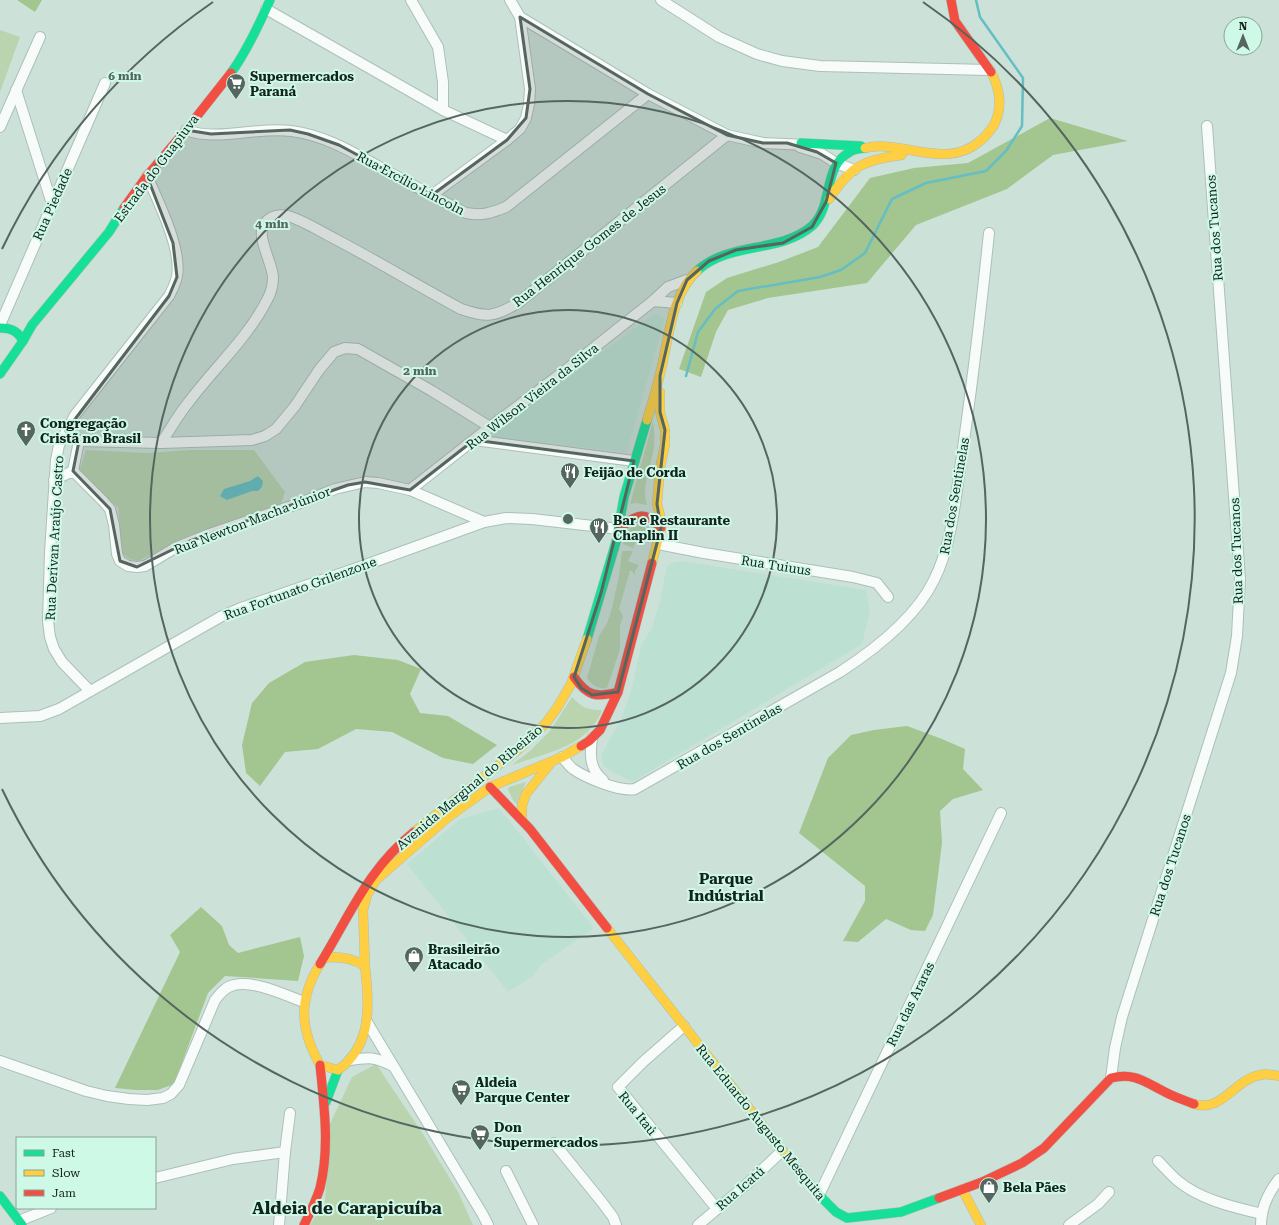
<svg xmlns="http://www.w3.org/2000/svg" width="1279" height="1225" viewBox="0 0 1279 1225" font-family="'Roboto Serif',serif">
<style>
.built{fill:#bce1d2}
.green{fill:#b9d4af}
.forest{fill:#a3c58f}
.water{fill:#64bec3}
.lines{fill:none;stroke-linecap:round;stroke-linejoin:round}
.stream{stroke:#64bec3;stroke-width:2.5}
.street-casing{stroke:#adbfb8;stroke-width:12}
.fast-casing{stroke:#adbfb8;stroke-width:10}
.slow-casing{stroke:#adbfb8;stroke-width:10}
.jam-casing{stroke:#adbfb8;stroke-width:10}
.street{stroke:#f7fbf9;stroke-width:10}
.fast{stroke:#16e098;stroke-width:9}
.slow{stroke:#ffcf43;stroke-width:9}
.jam{stroke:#f24e42;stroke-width:9}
.marked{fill:#54665f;fill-opacity:0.2;stroke:#54665f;stroke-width:3;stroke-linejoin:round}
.ring{fill:none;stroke:#54665f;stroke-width:2}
.labels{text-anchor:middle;stroke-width:4;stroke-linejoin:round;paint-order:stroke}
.poi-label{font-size:13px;font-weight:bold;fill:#13231d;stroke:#cff9e7;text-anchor:start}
.street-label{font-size:13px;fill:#13231d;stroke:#cff9e7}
.quarter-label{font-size:15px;font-weight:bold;fill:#13231d;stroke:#cff9e7}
.district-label{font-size:17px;font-weight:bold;fill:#13231d;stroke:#cff9e7}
.centre{fill:#54665f;stroke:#cff9e7;stroke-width:2}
.ring-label{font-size:12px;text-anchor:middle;font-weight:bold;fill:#54665f;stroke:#cff9e7;stroke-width:4;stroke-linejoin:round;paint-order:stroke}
</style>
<rect width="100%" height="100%" fill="#cce2d9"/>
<g class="built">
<polygon points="654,314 665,318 628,448 626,451 623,452 492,437 492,434"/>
<polygon points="681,561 866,590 870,611 862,644 634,781 629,780 612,772 604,766 602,761 601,756 622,717 632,688 641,645 652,628 660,600 667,566 672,563"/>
<polygon points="499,808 594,928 541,965 532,977 508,992 407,864 460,819"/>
</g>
<g class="green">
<polygon points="0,30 20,37 0,92"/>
<path d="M653,421C654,430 655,438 654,446C652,465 641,485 647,505L635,503L630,504Z"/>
<polygon points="86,450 147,453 189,450 254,450 285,492 280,506 177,542 138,561 130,559 122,553 118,507 78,474"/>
<path d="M639,525C649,528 650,533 649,543L637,539L633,548L623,544C626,535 628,526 639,525Z"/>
<path d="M622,551H633L628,561L639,565L635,571V575L632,571H630L619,609L623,616L620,626V649L607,688C597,689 593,686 587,678L599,636L607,623L611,612L619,576Z"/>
<path d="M572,697C582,708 588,710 602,710C588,747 545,753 512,765L531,750L550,731Z"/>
<polygon points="526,782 518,801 518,806 513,800 508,790 509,787"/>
<polygon points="376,1064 423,1134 458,1192 473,1225 310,1225 325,1202 330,1124 352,1077"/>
</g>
<g class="forest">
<polygon points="17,0 42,0 35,12"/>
<polygon points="1050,118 1128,141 1053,155 1007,189 916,225 867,283 768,298 728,310 716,332 701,377 679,369 706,292 727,278 779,262 818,247 870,178 914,168 968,163"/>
<polygon points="354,655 398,660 421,669 410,694 420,713 448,716 497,745 473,764 443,758 392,732 356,729 318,749 285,752 260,786 246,773 242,745 252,703 269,683 305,662"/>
<polygon points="907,726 942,739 965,749 963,769 983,790 953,799 940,811 942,843 933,915 925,931 911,930 886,919 858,942 843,941 865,901 865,886 799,833 828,758 851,735 874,730"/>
<polygon points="201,907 222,926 229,945 238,953 300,937 304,956 298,981 225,976 208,993 174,1084 158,1090 136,1090 115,1088 180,952 170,935"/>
</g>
<polygon class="water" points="258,476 263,481 262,487 258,491 252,491 227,500 220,496 224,489 250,481"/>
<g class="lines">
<polyline class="stream" points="686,376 698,332 715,309 738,291 820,277 841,270 865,253 892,199 926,183 986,171 1006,151 1022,126 1023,78 980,17 976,0"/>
<defs>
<g id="street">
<polyline points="411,0 438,47 443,82 443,110"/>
<polyline points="510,0 520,17 648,94 727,135 763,143 808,145"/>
<polyline points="661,0 719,37 757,54 782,61 820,66 989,70"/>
<polyline points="266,9 443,110 507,140"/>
<polyline points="16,90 52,204"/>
<polyline points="0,127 40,37"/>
<path d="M186,130C218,142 258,126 291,131C325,135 354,153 383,169C411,184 438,199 466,213C483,216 491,213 506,207L648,94"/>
<polyline points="800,147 822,154 836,163 854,170"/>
<polyline points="432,195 507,140 520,129 526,118 529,104 530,89 520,17"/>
<polyline points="653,301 677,303"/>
<polyline points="0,325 105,83"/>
<polyline points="66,431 79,441 161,443 252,440 265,436 276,429 295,406 319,370 334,352 345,348 358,349 432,391 490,427"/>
<polyline points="474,440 634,461"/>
<path d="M161,443C170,430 178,415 188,403C214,368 247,339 267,300C271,293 273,284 273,277C272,262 256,237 264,224C270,216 279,214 288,216C305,221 321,232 337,240C379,262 420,287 461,309C487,318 494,317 518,303L727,135"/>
<polyline points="73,471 79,441"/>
<polyline points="54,480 73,471 103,501 110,509 114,525 117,554 120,561 128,566 137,567 145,566 175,548 207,535 300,503 335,489 365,482 378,483 410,490 484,522"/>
<polyline points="410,490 490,427 567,369 653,301 668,287 687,280"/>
<polyline points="658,544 704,553 853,577 877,583 888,597"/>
<path d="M90,691L62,662L54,649L50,637L48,621L50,552L56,460L59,445L75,415L169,296C172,290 176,283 177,276C182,249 158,201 147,176"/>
<polyline points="0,718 40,716 59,709 222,616 241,608 357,568 484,522 506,518 532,519 619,529"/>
<path d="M592,738C590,753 589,769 603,780"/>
<path d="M562,757C566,761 569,766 573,769C586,778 620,792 635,789L840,672C874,650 916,617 934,580C952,544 955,501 961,462C972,386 981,310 989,233"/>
<polyline points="367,1022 483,1215 488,1225"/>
<polyline points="684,1026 643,1062 618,1087 717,1209"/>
<path d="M350,1060C370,1057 375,1057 393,1066"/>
<path d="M0,1061L86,1091L107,1096L129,1099L147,1100L163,1098L171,1094L179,1085L215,1000C220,994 225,987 234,985C254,980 285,995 304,1002"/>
<polyline points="1111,1078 1115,1048 1122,1017 1231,673 1237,636 1240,579 1207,126"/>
<polyline points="554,1143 601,1201 613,1217 616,1225"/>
<path d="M1158,1161C1165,1168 1171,1175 1178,1181C1201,1200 1233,1207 1262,1214"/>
<polyline points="506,1171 533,1225"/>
<polyline points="155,1178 233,1159 285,1152"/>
<polyline points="819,1195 1001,813"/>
<polyline points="19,1221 51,1208"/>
<polyline points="279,1225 285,1152 290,1113"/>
<polyline points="698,1225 747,1184 782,1151"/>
<polyline points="1069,1225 1098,1204 1109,1192"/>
<path d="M1261,1225C1261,1207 1268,1193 1279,1179"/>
</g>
<g id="fast">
<path d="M231,73C247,51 259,25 270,0"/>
<polyline points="801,143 861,146"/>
<path d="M697,271C729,241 779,254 812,226C834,206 822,166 850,152C854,149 860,149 865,148"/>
<path d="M0,328C11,328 18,331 23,341"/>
<polyline points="0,374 23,341 32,325 109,232 124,208"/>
<polyline points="587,639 616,542 624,497 647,420"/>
<polyline points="326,1102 338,1070"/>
<polyline points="792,1163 819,1195 836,1212 847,1218 901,1212 939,1198"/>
<polyline points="0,1196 22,1225"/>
</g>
<g id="slow">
<path d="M865,148C902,139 946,171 980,141C986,136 990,131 994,125C1003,107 1000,89 991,72"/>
<path d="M829,199C851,166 863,160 902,155"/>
<path d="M647,420C652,404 657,387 661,370C669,338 671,295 697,271"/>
<polyline points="652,563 661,528 660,515 657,504 660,468 665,445 665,430 660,412 660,392"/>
<polyline points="522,820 522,806 526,794 550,764"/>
<polyline points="414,832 520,748 546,723 557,708 571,684 587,639"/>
<polyline points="607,928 792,1163"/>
<path d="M320,964C298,1000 300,1029 320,1065L338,1070C373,1045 369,1004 365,966C352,958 339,956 324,958"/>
<polyline points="365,966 363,910 367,895 376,880 447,818 490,787 562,757 581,746"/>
<path d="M1194,1104C1222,1113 1235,1079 1260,1075C1266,1073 1273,1075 1279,1076"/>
<polyline points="962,1189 981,1225"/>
</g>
<g id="jam">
<polyline points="951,0 955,21 991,72"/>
<polyline points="124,208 147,176 186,130 231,73"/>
<path d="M619,529C637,514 644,510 661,528"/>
<path d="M574,677C587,696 596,698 618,692"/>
<polyline points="581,746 589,741 600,730 618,692 652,563"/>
<polyline points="490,787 530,829 607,928"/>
<path d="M320,964C350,915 368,869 414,832"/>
<path d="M939,1198L982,1182L1022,1163L1044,1148L1111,1078C1134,1072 1145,1082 1165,1092C1174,1097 1184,1100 1194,1104"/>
<path d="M304,1225C310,1213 316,1201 320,1188C330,1148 324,1105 320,1065"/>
</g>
</defs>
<use href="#street" class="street-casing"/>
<use href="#fast" class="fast-casing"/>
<use href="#slow" class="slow-casing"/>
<use href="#jam" class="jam-casing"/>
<use href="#street" class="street"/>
<use href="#fast" class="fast"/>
<use href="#slow" class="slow"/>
<use href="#jam" class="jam"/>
</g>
<path class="marked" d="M520,17L648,94L727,135L763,143H787L817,152L836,163L826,202L812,227L783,243L736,250L709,261L687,280L677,303L660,376V412L665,430L657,504L661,528L618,692L592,695L581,688L574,677L601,593L634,461L474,440L410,490L365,482L348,485L190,541L137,567L120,561L110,509L73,471L79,441L66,431L169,296L177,277L173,243L147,176L186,130L211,134L290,130L308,134L339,145L432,195L507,140L526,118L530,89Z"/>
<g class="ring">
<circle cx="568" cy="519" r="209"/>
<circle cx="568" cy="519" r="418"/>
<path d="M2 249A627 627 0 0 1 213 2M923 2A627 627 0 1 1 2 789"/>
</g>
<defs>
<symbol id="supermarket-pin" viewBox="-11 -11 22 30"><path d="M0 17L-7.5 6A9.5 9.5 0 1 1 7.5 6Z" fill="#54665f" stroke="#cff9e7"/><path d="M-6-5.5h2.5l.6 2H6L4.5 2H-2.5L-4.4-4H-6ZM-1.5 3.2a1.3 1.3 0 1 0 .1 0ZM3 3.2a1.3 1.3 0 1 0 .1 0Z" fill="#fff"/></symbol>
<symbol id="church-pin" viewBox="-11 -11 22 30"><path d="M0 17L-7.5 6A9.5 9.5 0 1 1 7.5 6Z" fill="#54665f" stroke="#cff9e7"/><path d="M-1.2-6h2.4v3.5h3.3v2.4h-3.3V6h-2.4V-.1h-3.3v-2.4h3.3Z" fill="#fff"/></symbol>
<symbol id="restaurant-pin" viewBox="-11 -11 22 30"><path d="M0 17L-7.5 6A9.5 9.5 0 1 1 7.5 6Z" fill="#54665f" stroke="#cff9e7"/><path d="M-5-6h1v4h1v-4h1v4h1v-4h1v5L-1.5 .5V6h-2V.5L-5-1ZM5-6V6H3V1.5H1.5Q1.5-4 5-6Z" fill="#fff"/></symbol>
<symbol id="shop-pin" viewBox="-11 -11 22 30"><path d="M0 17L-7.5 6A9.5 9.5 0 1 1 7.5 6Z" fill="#54665f" stroke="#cff9e7"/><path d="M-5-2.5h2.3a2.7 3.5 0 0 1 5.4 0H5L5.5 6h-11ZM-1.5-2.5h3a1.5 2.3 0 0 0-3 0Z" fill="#fff"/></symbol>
</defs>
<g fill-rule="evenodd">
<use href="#supermarket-pin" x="225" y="72" width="22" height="30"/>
<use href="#church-pin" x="15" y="419" width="22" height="30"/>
<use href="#restaurant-pin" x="559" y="461" width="22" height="30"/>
<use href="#restaurant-pin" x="588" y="516" width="22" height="30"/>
<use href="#shop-pin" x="403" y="945" width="22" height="30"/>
<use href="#supermarket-pin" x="450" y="1078" width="22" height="30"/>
<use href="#supermarket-pin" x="469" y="1123" width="22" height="30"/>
<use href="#shop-pin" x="978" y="1176" width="22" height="30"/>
</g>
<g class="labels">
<g class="poi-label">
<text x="250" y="81">Supermercados<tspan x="250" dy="15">Paraná</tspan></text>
<text x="40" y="428">Congregação<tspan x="40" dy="15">Cristã no Brasil</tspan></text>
<text x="584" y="477">Feijão de Corda</text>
<text x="613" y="525">Bar e Restaurante<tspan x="613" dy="15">Chaplin II</tspan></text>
<text x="428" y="954">Brasileirão<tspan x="428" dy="15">Atacado</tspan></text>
<text x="475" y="1087">Aldeia<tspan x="475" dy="15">Parque Center</tspan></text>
<text x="494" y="1132">Don<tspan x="494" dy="15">Supermercados</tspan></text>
<text x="1003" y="1192">Bela Pães</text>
</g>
<g class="street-label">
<text transform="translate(156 168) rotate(-53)" y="5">Estrada do Guapiuva</text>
<text transform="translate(411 183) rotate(28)" y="5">Rua Ercílio Lincoln</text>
<text transform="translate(52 204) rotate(-66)" y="5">Rua Piedade</text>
<text transform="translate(1214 228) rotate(-94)" y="5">Rua dos Tucanos</text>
<text transform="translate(589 245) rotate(-38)" y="5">Rua Henrique Gomes de Jesus</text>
<text transform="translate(532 396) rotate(-38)" y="5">Rua Wilson Vieira da Silva</text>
<text transform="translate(954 496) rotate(-80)" y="5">Rua dos Sentinelas</text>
<text transform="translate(252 520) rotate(-21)" y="5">Rua Newton Macha Júnior</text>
<text transform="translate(54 538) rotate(-87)" y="5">Rua Derivan Araújo Castro</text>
<text transform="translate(1236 551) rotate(-92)" y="5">Rua dos Tucanos</text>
<text transform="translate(776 565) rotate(9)" y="5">Rua Tuiuus</text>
<text transform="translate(300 588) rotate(-20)" y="5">Rua Fortunato Grilenzone</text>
<text transform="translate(729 736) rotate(-30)" y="5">Rua dos Sentinelas</text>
<text transform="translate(469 787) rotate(-40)" y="5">Avenida Marginal do Ribeirão</text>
<text transform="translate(1170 865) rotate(-72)" y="5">Rua dos Tucanos</text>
<text transform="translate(910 1004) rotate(-64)" y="5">Rua das Araras</text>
<text transform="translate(638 1113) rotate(51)" y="5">Rua Itaú</text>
<text transform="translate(761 1122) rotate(51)" y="5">Rua Eduardo Augusto Mesquita</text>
<text transform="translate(740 1188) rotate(-41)" y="5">Rua Icatú</text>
</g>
<g class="quarter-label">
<text x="726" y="884">Parque<tspan x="726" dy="17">Indústrial</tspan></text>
</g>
<g class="district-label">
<text x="347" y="1214">Aldeia de Carapicuíba</text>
</g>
</g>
<circle cx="568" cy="519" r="6" class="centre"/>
<g class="ring-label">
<text x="125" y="80">6 min</text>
<text x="272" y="228">4 min</text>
<text x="420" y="375">2 min</text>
</g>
<rect x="16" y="1137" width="140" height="72" fill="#cff9e7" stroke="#84a396"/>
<rect x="24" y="1150" width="20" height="6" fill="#16e098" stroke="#84a396"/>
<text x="52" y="1157" font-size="12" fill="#13231d">Fast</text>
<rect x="24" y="1170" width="20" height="6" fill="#ffcf43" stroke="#84a396"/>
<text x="52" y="1177" font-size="12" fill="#13231d">Slow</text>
<rect x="24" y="1190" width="20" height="6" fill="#f24e42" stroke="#84a396"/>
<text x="52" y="1197" font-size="12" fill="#13231d">Jam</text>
<g transform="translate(1243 36)"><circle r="19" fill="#cff9e7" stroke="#84a396"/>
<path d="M0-3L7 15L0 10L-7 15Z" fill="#54665f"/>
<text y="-6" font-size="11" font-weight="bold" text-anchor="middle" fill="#13231d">N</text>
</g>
</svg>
